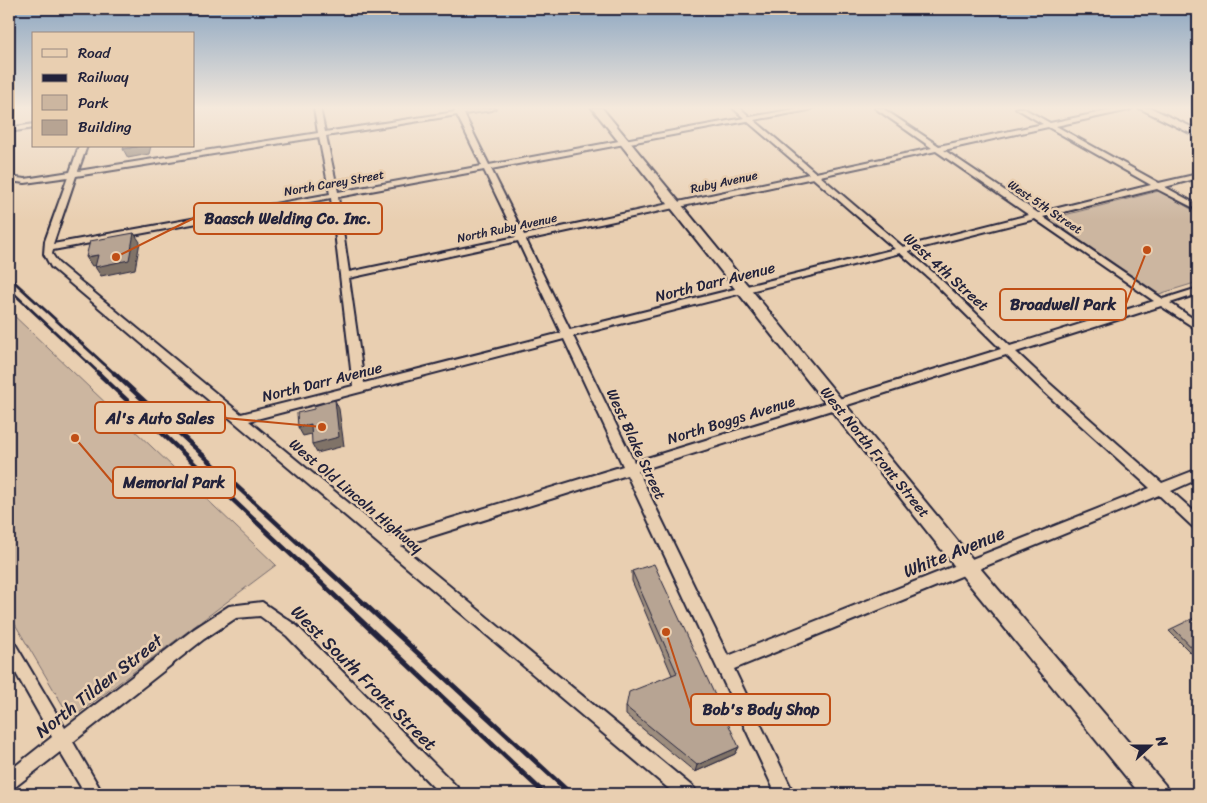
<svg xmlns="http://www.w3.org/2000/svg" width="1207" height="803" viewBox="0 0 1207 803" font-family="Sriracha,sans-serif">
<style>
.green{fill:#ccb6a0;stroke:#776c6e}
.lines{fill:none;stroke-linecap:round;stroke-linejoin:round}
.street-casing{stroke:#22223b;stroke-width:4}
.secondary-casing{stroke:#22223b;stroke-width:4}
.street{fill:#e9cfb1;fill-rule:evenodd}
.secondary{fill:#e9cfb1;fill-rule:evenodd}
.rail-far2{stroke:#22223b;stroke-width:3}
.rail-far1{stroke:#22223b;stroke-width:4.5}
.rail{stroke:#22223b;stroke-width:5}
.wall{fill:#9d8d7e;stroke:#22223b}
.shaded-wall{fill:#807367;stroke:#22223b}
.building{fill:#b7a493;stroke:#22223b}
.labels{text-anchor:middle;stroke-width:5;stroke-linejoin:round;paint-order:stroke}
.far-street-label{font-size:12px;fill:#22223b;stroke:#e9cfb1}
.street-label{font-size:15px;fill:#22223b;stroke:#e9cfb1}
.near-street-label{font-size:18px;fill:#22223b;stroke:#e9cfb1}
.leader{fill:none;stroke:#c04e15;stroke-width:2}
.callout-dot{fill:#c04e15;stroke:#e9cfb1;stroke-width:2}
.callout{fill:#e9cfb1;stroke:#c04e15;stroke-width:2}
.callout-label{font-size:16px;text-anchor:middle;font-weight:bold;fill:#22223b}
</style>
<rect width="100%" height="100%" fill="#e9cfb1"/>
<filter id="ink" filterUnits="userSpaceOnUse"><feTurbulence type="fractalNoise" baseFrequency=".02" numOctaves="2"/><feDisplacementMap in="SourceGraphic" scale="10" xChannelSelector="R" yChannelSelector="G"/><feConvolveMatrix kernelMatrix="1 2 1 2 8 2 1 2 1" color-interpolation-filters="sRGB"/></filter>
<g filter="url(#ink)">
<g class="green">
<polygon points="1159,191 1198,213 1198,282 1159,294 1049,219"/>
<polygon points="9,311 276,565 71,719 9,614"/>
</g>
<g class="lines">
<defs>
<g id="street">
<path d="M314,108H320L325,132L455,112L454,108H460L462,111L495,108L492,110L464,114L489,165L744,118L733,108H740L750,117L800,108H812L809,110L754,120L816,173L932,148L875,108H882L939,146L1043,124L1016,108H1023L1050,123L1121,108H1132L1129,110L1056,126L1159,183L1198,174V178L1165,187L1198,205V210L1157,189L1043,217L1163,299L1198,288V294L1170,303L1198,322V330L1161,306L1016,352L1049,383L1162,483L1198,469V479L1171,491L1198,515V529L1193,527L1159,495L734,669L794,794H776L627,475L401,546L694,788L697,794H675L51,267L44,254L45,241L68,177L25,183L9,181V177L25,179L70,172L79,146H87L78,171L318,133ZM457,115L482,166L338,192L326,136ZM747,121L809,174L524,235L491,169ZM1048,127L1151,185L1038,213L944,150ZM319,137L330,194L53,244L76,176ZM936,151L1029,215L903,247L820,176ZM484,170L516,237L349,272L338,197ZM813,178L895,249L570,330L526,240ZM331,198L353,386L241,414L58,263L52,254L53,250ZM1035,219L1154,301L1010,346L936,275L908,251ZM518,241L561,333L364,383L349,278ZM900,253L930,279L1001,349L634,462L573,336ZM564,339L623,466L390,537L249,421ZM1006,355L1041,389L1150,488L728,656L638,471Z"/>
<polygon points="34,124 34,128 9,132 9,128"/>
<polygon points="262,602 297,626 458,788 461,794 440,794 287,636 260,616 236,618 204,639 73,742 103,794 85,794 60,752 15,787 9,789 9,771 52,737 9,661 9,640 14,642 65,728 194,629 229,606"/>
</g>
<g id="secondary">
<polygon points="592,108 602,108 974,561 1165,785 1168,794 1140,794 960,573"/>
<polygon points="1139,108 1151,108 1198,130 1198,137"/>
</g>
</defs>
<use href="#street" class="street-casing"/>
<use href="#secondary" class="secondary-casing"/>
<use href="#street" class="street"/>
<use href="#secondary" class="secondary"/>
<g class="rail-far2">
<polyline points="9,277 115,374"/>
<polyline points="9,289 100,374"/>
</g>
<g class="rail-far1">
<polyline points="98,373 300,563"/>
<polyline points="114,373 320,563"/>
</g>
<g class="rail">
<polyline points="299,562 545,794"/>
<polyline points="319,562 571,794"/>
</g>
</g>
<g class="wall">
<polygon points="632,571 739,747 735,754 695,772 626,715 626,707 672,675 632,581"/>
<polygon points="1198,616 1198,660 1169,631"/>
</g>
<g class="shaded-wall">
<polygon points="142,146 151,146 149,154 128,158 123,149"/>
<polygon points="134,233 140,242 135,269 101,276 95,267"/>
<polygon points="98,255 104,264 92,266 86,257"/>
<polygon points="335,400 339,409 344,446 317,453 312,444"/>
<polygon points="311,424 316,433 303,436 298,427"/>
<polygon points="739,747 735,754 695,772 697,765"/>
</g>
<g class="building">
<polygon points="124,146 142,146 123,149"/>
<polygon points="134,233 129,260 95,267 98,255 86,257 90,241"/>
<polygon points="335,400 339,437 312,444 311,424 298,427 297,413 314,409 314,406"/>
<polygon points="654,564 739,747 697,765 626,707 629,692 677,673 632,571"/>
<polygon points="1198,616 1198,654 1173,628"/>
</g>
</g>
<linearGradient id="sky" x2="0" y2="1"><stop stop-color="#8ca6c1"/><stop offset="0.49" stop-color="#f5e9dc"/><stop offset="1" stop-color="#f5e9dc" stop-opacity="0"/></linearGradient>
<rect width="1207" height="220" fill="url(#sky)"/>
<g class="labels">
<g class="far-street-label">
<text transform="translate(724 182) rotate(-12)" y="4">Ruby Avenue</text>
<text transform="translate(334 183) rotate(-10)" y="4">North Carey Street</text>
<text transform="translate(1045 207) rotate(34)" y="4">West 5th Street</text>
<text transform="translate(507 228) rotate(-12)" y="4">North Ruby Avenue</text>
</g>
<g class="street-label">
<text transform="translate(946 272) rotate(42)" y="5">West 4th Street</text>
<text transform="translate(715 282) rotate(-14)" y="5">North Darr Avenue</text>
<text transform="translate(322 382) rotate(-14)" y="5">North Darr Avenue</text>
<text transform="translate(731 420) rotate(-17)" y="5">North Boggs Avenue</text>
<text transform="translate(636 444) rotate(65)" y="5">West Blake Street</text>
<text transform="translate(875 452) rotate(51)" y="5">West North Front Street</text>
<text transform="translate(356 496) rotate(40)" y="5">West Old Lincoln Highway</text>
</g>
<g class="near-street-label">
<text transform="translate(954 552) rotate(-22)" y="6">White Avenue</text>
<text transform="translate(364 678) rotate(45)" y="6">West South Front Street</text>
<text transform="translate(99 686) rotate(-38)" y="6">North Tilden Street</text>
</g>
</g>
<path class="leader" d="M116 257L194 218M1147 250L1126 304M322 427L225 418M75 438L113 483M666 632L691 709"/>
<g class="callout-dot">
<circle cx="116" cy="257" r="5"/>
<circle cx="1147" cy="250" r="5"/>
<circle cx="322" cy="427" r="5"/>
<circle cx="75" cy="438" r="5"/>
<circle cx="666" cy="632" r="5"/>
</g>
<g class="callout">
<rect x="194" y="203" width="188" height="31" rx="5"/>
<rect x="1000" y="289" width="126" height="31" rx="5"/>
<rect x="95" y="402" width="130" height="31" rx="5"/>
<rect x="113" y="467" width="122" height="31" rx="5"/>
<rect x="691" y="694" width="139" height="31" rx="5"/>
</g>
<g class="callout-label">
<text x="288" y="224">Baasch Welding Co. Inc.</text>
<text x="1063" y="310">Broadwell Park</text>
<text x="160" y="424">Al's Auto Sales</text>
<text x="174" y="488">Memorial Park</text>
<text x="761" y="715">Bob's Body Shop</text>
</g>
<rect width="1207" height="803" fill="none" stroke="#e9cfb1" stroke-width="30"/>
<rect x="15" y="15" width="1177" height="773" fill="none" stroke="#22223b" stroke-width="2" filter="url(#ink)"/>
<rect x="32" y="32" width="162" height="115" fill="#e9cfb1" stroke="#998a82"/>
<rect x="42" y="49" width="25" height="8" fill="#e9cfb1" stroke="#998a82"/>
<text x="78" y="58" font-size="15" fill="#22223b">Road</text>
<rect x="42" y="74" width="25" height="8" fill="#22223b" stroke="#998a82"/>
<text x="78" y="82" font-size="15" fill="#22223b">Railway</text>
<rect x="42" y="95" width="25" height="15" fill="#ccb6a0" stroke="#998a82"/>
<text x="78" y="108" font-size="15" fill="#22223b">Park</text>
<rect x="42" y="120" width="25" height="15" fill="#b7a493" stroke="#998a82"/>
<text x="78" y="132" font-size="15" fill="#22223b">Building</text>
<g transform="translate(1150 746) rotate(69)" stroke="#e9cfb1" stroke-width="4" paint-order="stroke">
<path d="M0-4L9 19L0 12L-9 19Z" fill="#22223b"/>
<text y="-8" font-size="14" font-weight="bold" text-anchor="middle" fill="#22223b">N</text>
</g>
</svg>
